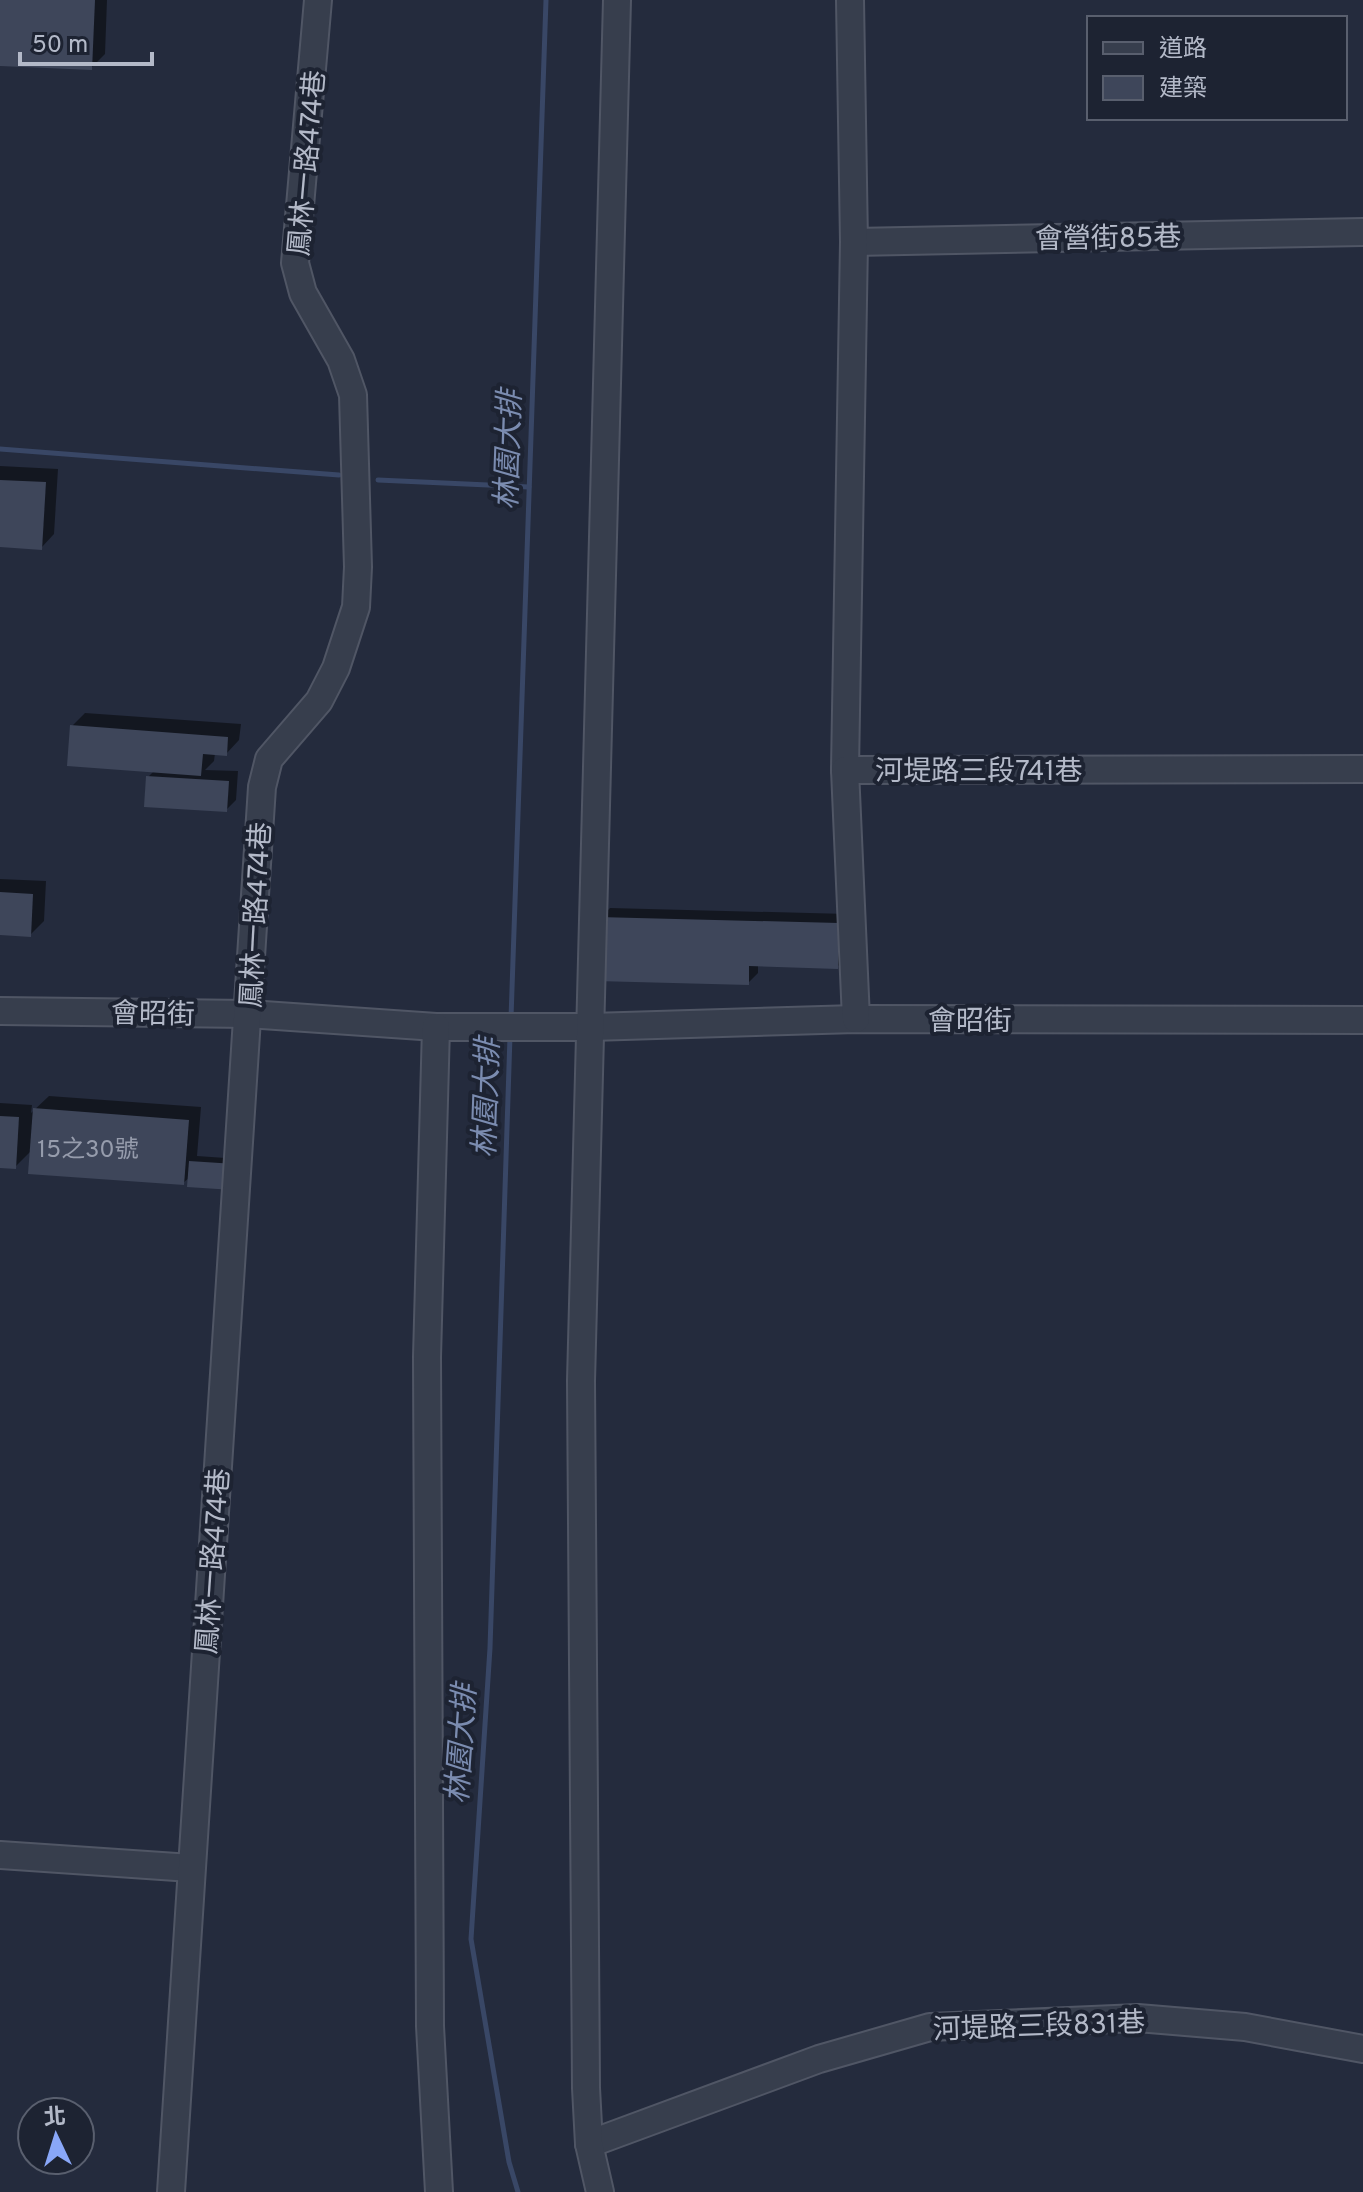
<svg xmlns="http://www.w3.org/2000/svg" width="1363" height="2192" viewBox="0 0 1363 2192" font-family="Overpass,'Noto Sans TC',sans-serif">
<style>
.shadow{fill:#0007}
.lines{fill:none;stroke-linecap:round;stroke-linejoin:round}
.stream{stroke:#394766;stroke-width:5}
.building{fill:#3e465a}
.minor-casing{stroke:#505665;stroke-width:30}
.minor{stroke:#373e4d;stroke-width:26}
.labels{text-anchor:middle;stroke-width:8;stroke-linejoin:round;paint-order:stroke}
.number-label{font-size:24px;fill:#969cac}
.street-label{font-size:28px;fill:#b3b9c8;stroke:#1d2332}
.water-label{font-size:30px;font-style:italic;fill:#7b8cb0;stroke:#1d2332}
</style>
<rect width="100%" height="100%" fill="#242b3d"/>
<g class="shadow">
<polygon points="1,0 107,0 105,54 91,68 0,64"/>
<polygon points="0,466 58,469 54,534 41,548 0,545"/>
<polygon points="85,713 241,724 239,740 226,754 215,753 214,761 205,770 238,771 236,800 226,810 148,777 154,771 72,726"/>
<polygon points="0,879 46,881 44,921 30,935 0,933"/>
<polygon points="610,908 848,914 847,957 837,967 758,965 758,973 748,983 600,918"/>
<polygon points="49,1096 201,1107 197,1156 240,1159 190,1177 183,1183 32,1150 15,1167 0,1167 0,1103 32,1105 31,1113"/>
</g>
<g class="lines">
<g class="stream">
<polyline points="0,449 339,475"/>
<polyline points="378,480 529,487"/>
<polyline points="511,1018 546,0"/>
<polyline points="510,1036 490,1648 471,1939 509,2162 518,2192"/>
</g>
</g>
<g class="building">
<polygon points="0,0 95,0 92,70 0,66"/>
<polygon points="0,480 46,482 42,550 0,547"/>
<polygon points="70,725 228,737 227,756 203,754 201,776 67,766"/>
<polygon points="146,776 229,781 227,812 144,807"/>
<polygon points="0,892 33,894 31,937 0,935"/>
<polygon points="598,917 839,923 838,969 749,966 749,985 596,981"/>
<polygon points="33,1108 189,1120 184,1185 28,1174"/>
<polygon points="0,1116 19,1117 16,1169 0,1168"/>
<polygon points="189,1161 235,1164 233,1190 187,1187"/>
</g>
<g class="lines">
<defs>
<g id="minor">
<polyline points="854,242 1363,232"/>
<polyline points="845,770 854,242 850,0"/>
<polyline points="0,1011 249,1014 436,1027 591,1027 856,1019 1363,1020"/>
<polyline points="856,1019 845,770 1363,769"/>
<polyline points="436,1027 427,1357 430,2026 439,2192"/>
<polyline points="0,1855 191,1868"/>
<polyline points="589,2144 819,2059 930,2027 1138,2018 1245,2027 1363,2049"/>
<polyline points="171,2192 262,787 269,759 319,701 336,668 356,607 358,567 353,395 341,360 303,293 295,263 318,0"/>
<polyline points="600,2192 589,2144 586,2088 581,1381 617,0"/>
</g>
</defs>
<use href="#minor" class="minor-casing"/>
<use href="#minor" class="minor"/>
</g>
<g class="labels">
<g class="number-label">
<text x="88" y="1157">15之30號</text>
</g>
<g class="street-label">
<text transform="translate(306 163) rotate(-85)" y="10">鳳林一路474巷</text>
<text transform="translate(1108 237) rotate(-1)" y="10">會營街85巷</text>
<text x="979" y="780">河堤路三段741巷</text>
<text transform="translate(255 915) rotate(-87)" y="10">鳳林一路474巷</text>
<text transform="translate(153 1013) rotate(1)" y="10">會昭街</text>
<text x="970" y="1030">會昭街</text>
<text transform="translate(212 1561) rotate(-86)" y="10">鳳林一路474巷</text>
<text transform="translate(1039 2025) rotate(-2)" y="10">河堤路三段831巷</text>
</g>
<g class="water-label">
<text transform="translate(508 450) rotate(-88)" y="10">林園大排</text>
<text transform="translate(486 1098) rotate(-88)" y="10">林園大排</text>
<text transform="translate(461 1744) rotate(-86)" y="10">林園大排</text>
</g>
</g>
<rect x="1087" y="16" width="260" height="104" fill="#1d2332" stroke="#595f6e" stroke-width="2"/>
<rect x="1103" y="42" width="40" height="12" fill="#373e4d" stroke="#595f6e" stroke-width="2"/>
<text x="1159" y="56" font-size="24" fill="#b3b9c8">道路</text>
<rect x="1103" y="76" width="40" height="24" fill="#3e465a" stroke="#595f6e" stroke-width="2"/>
<text x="1159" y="96" font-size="24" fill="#b3b9c8">建築</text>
<g transform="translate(56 2136) rotate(356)"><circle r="38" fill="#1d2332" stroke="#595f6e" stroke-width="2"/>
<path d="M0-6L14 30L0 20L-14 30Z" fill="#89a7f8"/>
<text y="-12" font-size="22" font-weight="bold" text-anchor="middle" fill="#b3b9c8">北</text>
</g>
<path d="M20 52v12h132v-12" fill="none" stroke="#b3b9c8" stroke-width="4"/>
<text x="32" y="52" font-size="24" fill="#b3b9c8" stroke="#1d2332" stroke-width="6" paint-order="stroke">50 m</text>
</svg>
